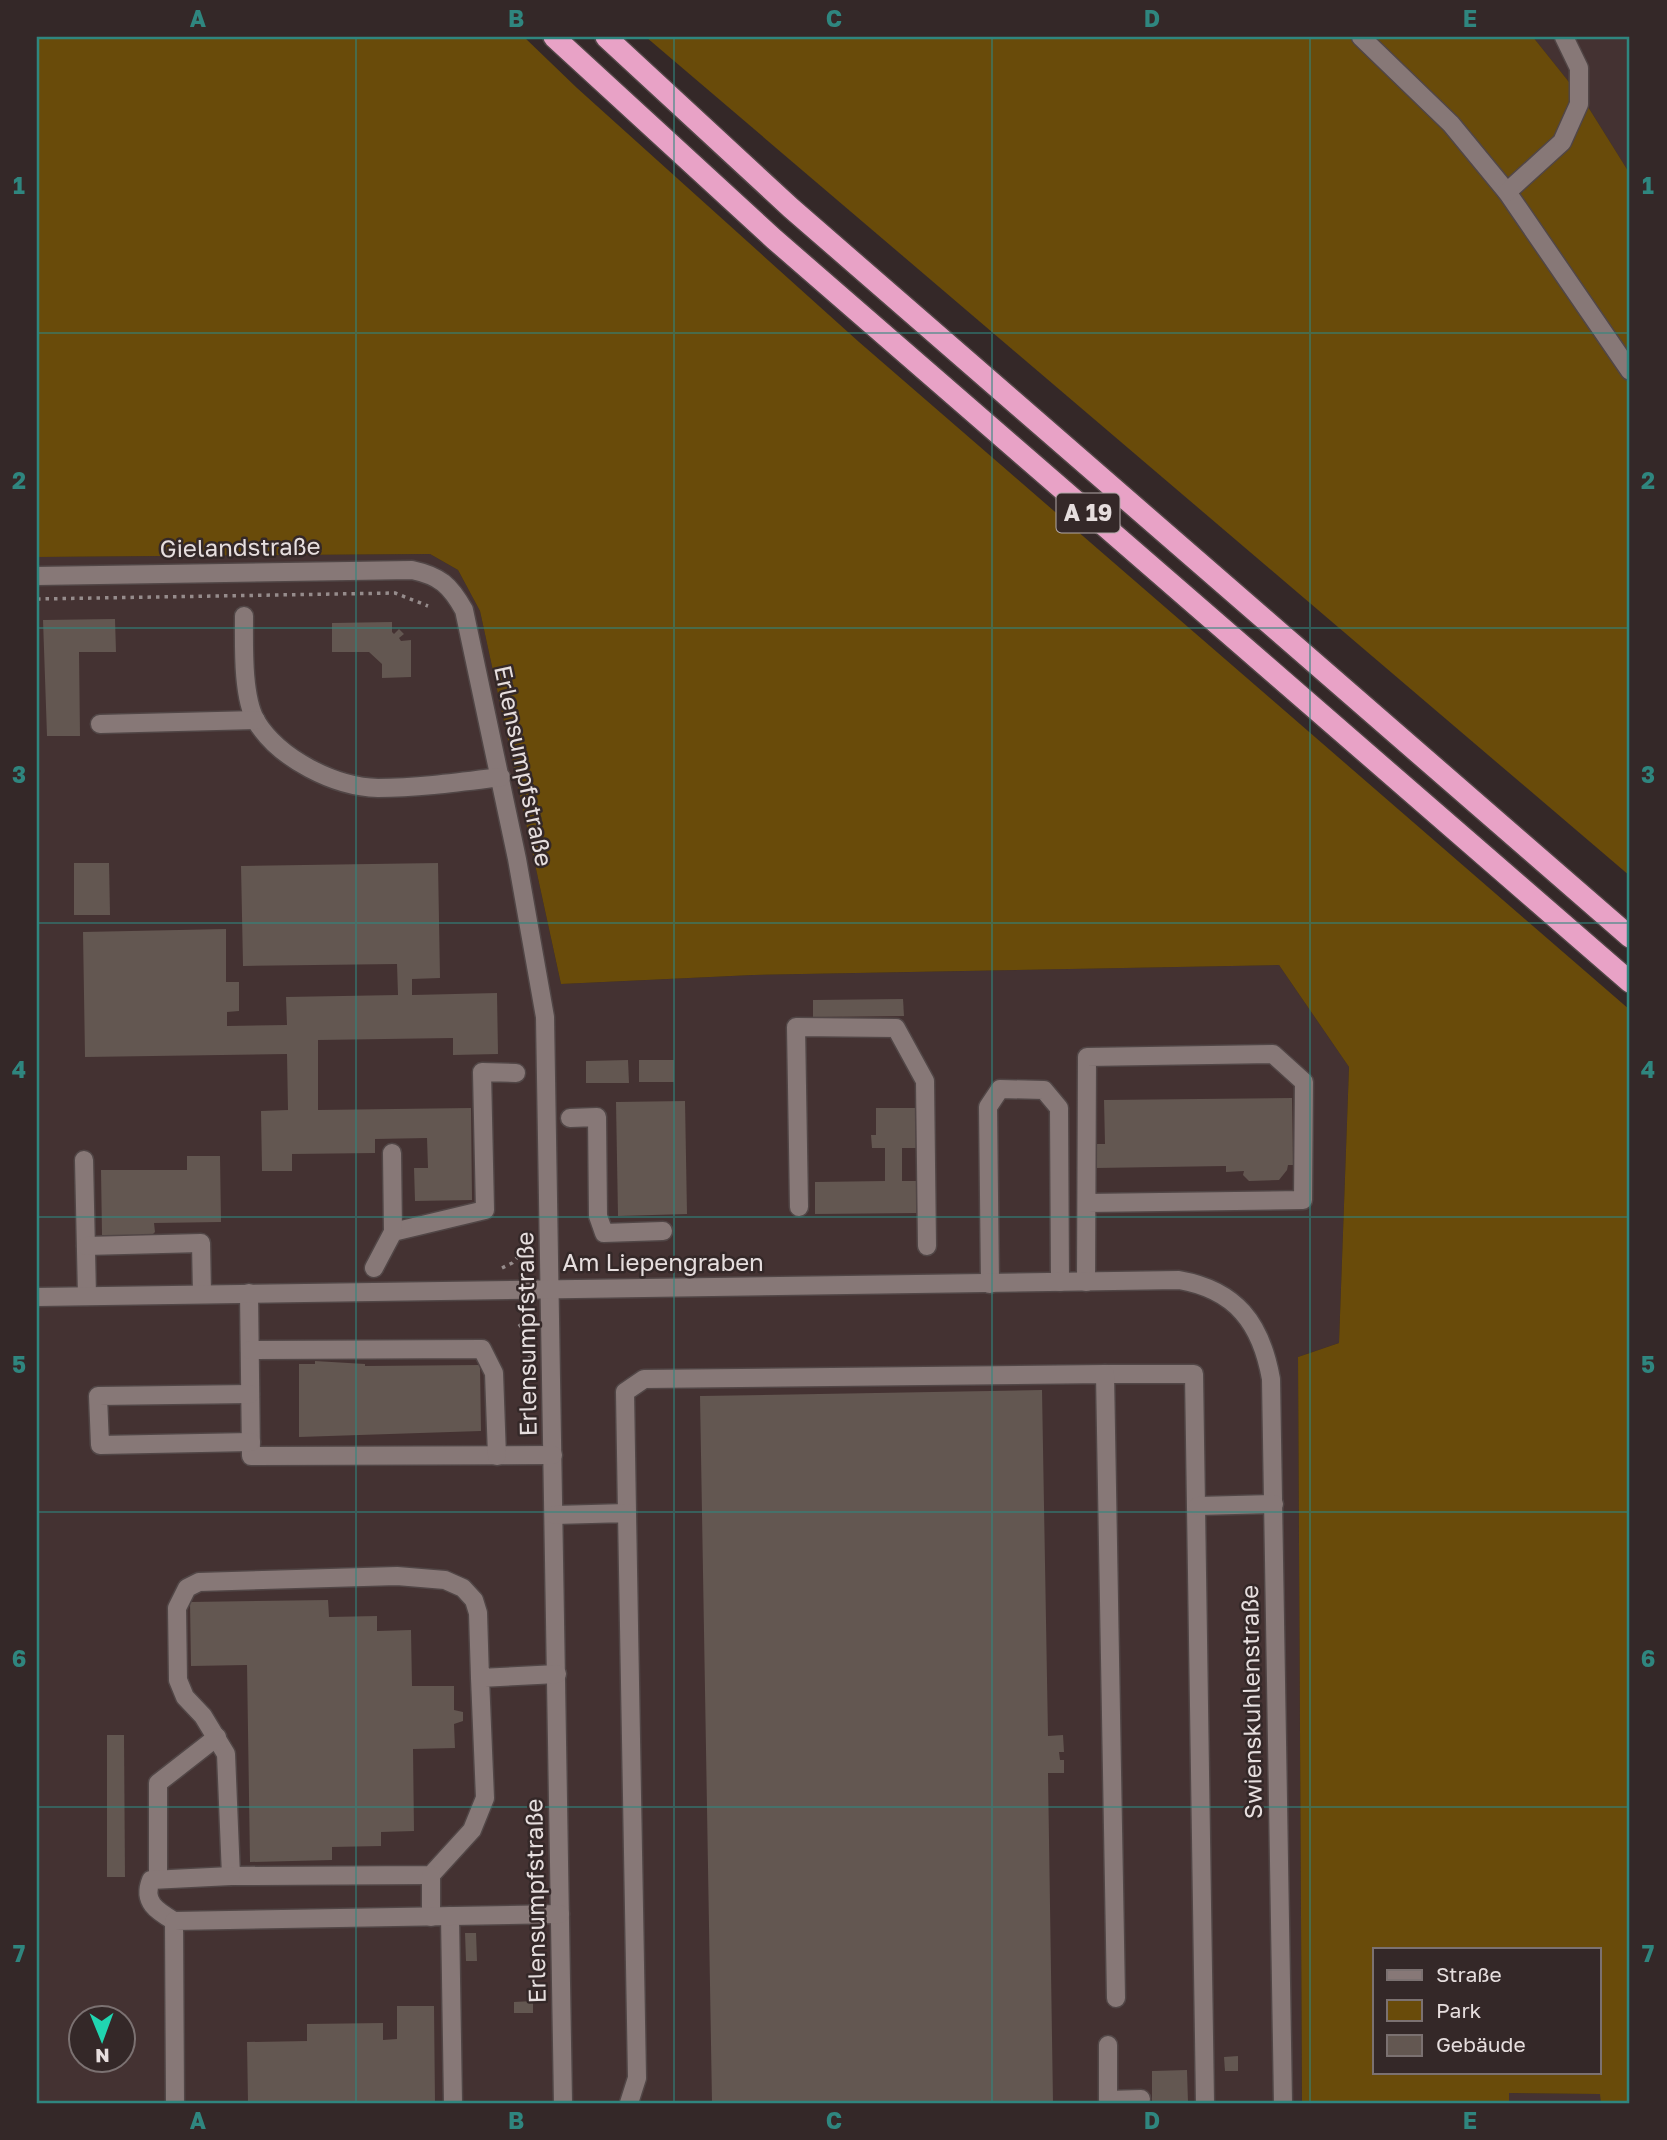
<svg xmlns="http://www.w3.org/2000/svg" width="1667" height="2140" viewBox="0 0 1667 2140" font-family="'Golos Text',sans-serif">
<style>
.built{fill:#443232;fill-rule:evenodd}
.green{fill:#694b0a;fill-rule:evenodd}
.building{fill:#635751}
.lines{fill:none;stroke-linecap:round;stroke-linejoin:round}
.minor-casing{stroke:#514646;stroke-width:21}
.highway-casing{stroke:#514646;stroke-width:24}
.path{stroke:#968c8c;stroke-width:3.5;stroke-dasharray:3.5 5;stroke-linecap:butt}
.minor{stroke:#877877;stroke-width:18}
.highway{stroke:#e8a2c6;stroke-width:21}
.grid{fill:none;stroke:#2f867f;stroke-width:2;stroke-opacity:0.55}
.labels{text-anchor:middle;stroke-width:5;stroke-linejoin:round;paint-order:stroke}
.shield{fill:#342828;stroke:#b1a7a7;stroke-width:2}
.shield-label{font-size:23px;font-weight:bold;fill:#e6dede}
.street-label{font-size:24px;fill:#e6dede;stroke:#342828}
.neatline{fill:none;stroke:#2f867f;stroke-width:2.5}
.grid-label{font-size:23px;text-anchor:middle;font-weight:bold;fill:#2f867f}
</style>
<rect width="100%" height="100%" fill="#342828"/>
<g class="built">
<polygon points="1533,37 1630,37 1630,174 1585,102"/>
<path d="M430,554L458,570L480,611L561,984L753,975L1279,965L1349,1067L1339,1343L1298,1357L1302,2103H37V557ZM80,2018H122V2060H80Z"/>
<polygon points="1509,2093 1601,2094 1601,2103 1509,2103"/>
</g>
<g class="green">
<path d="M37,37H524L577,88L859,342L1630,1010V2103H1601L1600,2094L1509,2093V2103H1302L1298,1357L1339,1343L1349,1067L1279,965L753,975L561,984L480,611L458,570L430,554L37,557ZM1375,1949H1599V2072H1375Z"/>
<polygon points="646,37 1533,37 1585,102 1630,174 1630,876"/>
</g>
<g class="building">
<polygon points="115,619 116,652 79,652 80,736 47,736 43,620"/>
<polygon points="392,622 392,632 394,634 399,629 404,634 399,638 401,641 411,640 411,677 382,678 382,664 369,652 332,652 332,623"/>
<polygon points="74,863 109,863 110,915 74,915"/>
<polygon points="438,863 440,978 412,979 412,995 497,993 498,1054 453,1055 453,1038 318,1040 318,1110 471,1108 472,1200 415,1201 414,1168 428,1168 427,1138 375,1139 375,1153 292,1154 292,1171 262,1171 261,1111 288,1110 287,1054 85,1057 83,932 226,929 226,982 239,982 239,1011 227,1012 227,1026 287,1025 286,997 398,995 397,964 243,966 241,866"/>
<polygon points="903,999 904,1016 813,1017 813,1000"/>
<polygon points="628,1060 629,1083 586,1083 586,1061"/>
<rect x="639" y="1060" width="35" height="22"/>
<polygon points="1292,1098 1293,1165 1288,1165 1287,1170 1279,1180 1249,1181 1243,1175 1244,1171 1226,1172 1226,1166 1096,1168 1096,1144 1105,1144 1104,1100"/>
<polygon points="685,1101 687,1214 618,1216 616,1102"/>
<polygon points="876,1108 918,1108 919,1148 902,1148 902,1181 917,1181 918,1213 815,1214 815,1182 885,1181 885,1148 872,1148 871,1135 876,1135"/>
<polygon points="187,1156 220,1156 221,1222 154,1223 155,1232 150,1237 102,1235 101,1170 187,1170"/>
<polygon points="315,1361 365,1364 365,1366 480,1365 481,1431 299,1437 299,1364 315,1364"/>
<polygon points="1042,1390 1048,1736 1063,1735 1064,1752 1059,1752 1060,1760 1064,1760 1064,1773 1048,1773 1053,2103 712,2103 700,1396"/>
<polygon points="328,1600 329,1617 377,1616 377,1631 411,1630 412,1686 454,1686 454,1710 463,1712 463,1721 454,1724 455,1748 413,1749 414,1831 381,1832 381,1846 332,1847 332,1860 250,1862 247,1665 191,1666 190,1602"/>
<polygon points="107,1735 124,1735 125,1877 107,1877"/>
<polygon points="465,1933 476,1933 477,1961 466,1961"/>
<polygon points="533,2001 533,2013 514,2013 514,2002"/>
<polygon points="397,2006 434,2006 435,2103 248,2103 247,2042 307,2041 307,2024 383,2023 383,2040 397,2039"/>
<polygon points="1238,2056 1238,2071 1225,2071 1224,2057"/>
<polygon points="1187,2070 1188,2103 1152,2103 1152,2071"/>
</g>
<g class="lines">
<defs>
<g id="minor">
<polyline points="1361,37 1451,124 1507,192 1630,371"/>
<polyline points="1507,192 1562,142 1579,104 1579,68 1564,37"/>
<path d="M37,576L412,570C440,576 450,585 464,610L517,859L545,1017L563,2103"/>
<path d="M244,616C244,644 242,696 256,721C279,759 335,787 378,788C418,788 461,782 501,777"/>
<polyline points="100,724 256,720"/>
<polyline points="570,1118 597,1117 598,1216 604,1233 663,1231"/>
<polyline points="84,1160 87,1296"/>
<polyline points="799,1207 796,1027 896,1028 925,1081 927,1246"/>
<polyline points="393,1232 485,1210 482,1072 516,1073"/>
<polyline points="86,1246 201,1243 202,1294"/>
<polyline points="374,1268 393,1232 392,1153"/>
<polyline points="1086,1282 1087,1057 1273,1054 1304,1082 1303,1200 1087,1203"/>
<polyline points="990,1284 988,1107 1000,1089 1044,1090 1059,1108 1060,1282"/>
<polyline points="249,1293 251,1456 553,1455"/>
<path d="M37,1297L1179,1280C1236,1290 1261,1323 1271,1379L1283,2103"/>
<polyline points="250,1350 482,1349 494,1373 497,1456"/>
<polyline points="1105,1374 1194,1374 1205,2103"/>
<polyline points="250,1394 98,1396 100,1445 251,1442"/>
<polyline points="1198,1506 1274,1504"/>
<polyline points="627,1513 625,1392 644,1379 1105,1374 1116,1998"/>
<polyline points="555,1515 627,1513 637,2078 629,2103"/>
<polyline points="480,1678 485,1798 472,1830 431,1875 231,1876 226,1754 203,1716 185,1697 178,1680 177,1608 187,1588 199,1582 397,1576 445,1580 463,1588 474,1600 478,1613 480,1678 557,1674"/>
<polyline points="431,1875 431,1917"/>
<polyline points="158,1877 158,1783 217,1737"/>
<polyline points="450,1916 453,2103"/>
<path d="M174,1921C157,1911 142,1902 151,1880L231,1876"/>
<polyline points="1108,2045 1108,2100 1141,2099"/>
<polyline points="175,2103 174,1921 560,1914"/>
</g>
<g id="highway">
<polyline points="554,37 774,239 1630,982"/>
<polyline points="606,37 791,208 1630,937"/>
</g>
</defs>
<use href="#minor" class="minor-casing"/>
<use href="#highway" class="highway-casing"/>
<g class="path">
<polyline points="37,599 395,593 428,606"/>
<polyline points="502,1268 512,1263 524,1250"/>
<polyline points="519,1324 525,1332 531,1364"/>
</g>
<use href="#minor" class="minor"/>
<use href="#highway" class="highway"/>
</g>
<path class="grid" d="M356,37V2103M674,37V2103M992,37V2103M1310,37V2103M37,333H1630M37,628H1630M37,923H1630M37,1217H1630M37,1512H1630M37,1807H1630"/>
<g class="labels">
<rect class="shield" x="1056.5" y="493.5" width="63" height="39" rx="5"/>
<g class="shield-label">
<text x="1088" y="521">A 19</text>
</g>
<g class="street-label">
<text transform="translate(240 548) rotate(-1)" y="8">Gielandstraße</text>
<text transform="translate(523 766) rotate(78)" y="8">Erlensumpfstraße</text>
<text x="663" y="1271">Am Liepengraben</text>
<text transform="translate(527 1334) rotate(-91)" y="8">Erlensumpfstraße</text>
<text transform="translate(1252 1702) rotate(-91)" y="8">Swienskuhlenstraße</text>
<text transform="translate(536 1901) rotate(-91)" y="8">Erlensumpfstraße</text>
</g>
</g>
<rect width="1667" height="2140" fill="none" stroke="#342828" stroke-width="77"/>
<rect x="1373" y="1948" width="228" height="126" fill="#342828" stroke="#7b7171" stroke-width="2"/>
<rect x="1387" y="1970" width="35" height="10" fill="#877877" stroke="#7b7171" stroke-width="2"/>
<text x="1436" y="1982" font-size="21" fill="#e6dede">Straße</text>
<rect x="1387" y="2000" width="35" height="21" fill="#694b0a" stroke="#7b7171" stroke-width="2"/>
<text x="1436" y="2018" font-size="21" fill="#e6dede">Park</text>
<rect x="1387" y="2035" width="35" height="21" fill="#635751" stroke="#7b7171" stroke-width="2"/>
<text x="1436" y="2052" font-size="21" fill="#e6dede">Gebäude</text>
<g transform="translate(102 2039) rotate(179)"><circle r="33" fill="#342828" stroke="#7b7171" stroke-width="2"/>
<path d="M0-5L12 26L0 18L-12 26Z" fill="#20d5b0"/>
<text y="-10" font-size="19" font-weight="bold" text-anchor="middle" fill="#e6dede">N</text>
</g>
<rect x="38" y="38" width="1590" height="2064" class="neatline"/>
<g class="grid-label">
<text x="198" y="27">A</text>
<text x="516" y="27">B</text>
<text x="834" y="27">C</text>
<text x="1152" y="27">D</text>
<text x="1470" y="27">E</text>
<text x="19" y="194">1</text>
<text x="1648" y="194">1</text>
<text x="19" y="489">2</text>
<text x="1648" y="489">2</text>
<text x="19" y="783">3</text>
<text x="1648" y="783">3</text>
<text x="19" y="1078">4</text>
<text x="1648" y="1078">4</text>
<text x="19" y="1373">5</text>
<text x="1648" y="1373">5</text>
<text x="19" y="1667">6</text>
<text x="1648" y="1667">6</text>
<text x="19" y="1962">7</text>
<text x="1648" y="1962">7</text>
<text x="198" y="2129">A</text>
<text x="516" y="2129">B</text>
<text x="834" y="2129">C</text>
<text x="1152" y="2129">D</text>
<text x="1470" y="2129">E</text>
</g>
</svg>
